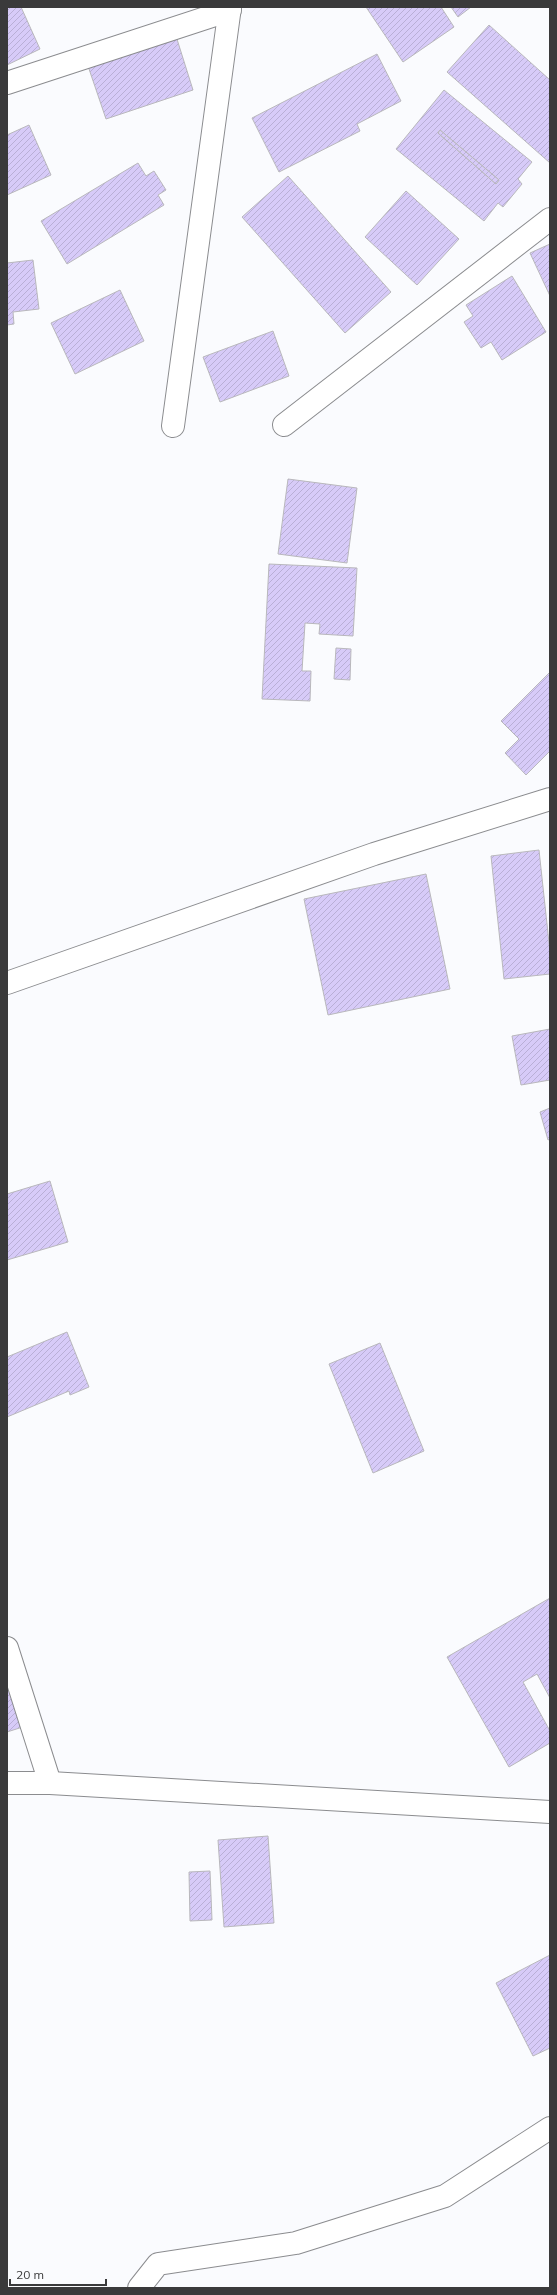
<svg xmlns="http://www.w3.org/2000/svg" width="557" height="2295" viewBox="0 0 557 2295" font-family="Mulish,sans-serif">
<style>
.building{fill:url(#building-hatch);stroke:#b9b8bc;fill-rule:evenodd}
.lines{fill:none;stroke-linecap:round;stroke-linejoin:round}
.street-casing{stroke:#8b8c8f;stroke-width:24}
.street{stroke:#fff;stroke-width:22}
</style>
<defs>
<pattern id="building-hatch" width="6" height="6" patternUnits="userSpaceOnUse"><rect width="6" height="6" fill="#d7cbf8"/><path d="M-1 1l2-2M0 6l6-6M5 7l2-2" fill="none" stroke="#b9afd6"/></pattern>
</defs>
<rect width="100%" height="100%" fill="#fafbfe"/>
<g class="building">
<polygon points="7,7 21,7 40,49 7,65"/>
<polygon points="366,7 441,7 454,27 403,62"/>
<polygon points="451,7 471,7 458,17"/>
<polygon points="489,25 550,80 550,163 447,72"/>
<polygon points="176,36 193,90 106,119 88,66"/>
<polygon points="377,54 401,101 357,124 360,131 279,172 252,118"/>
<path d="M444,90L532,162L518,179L522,184L503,207L498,203L484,221L396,149ZM440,130L499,180L496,184L438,133Z"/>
<polygon points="29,125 51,175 7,195 7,135"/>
<polygon points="440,130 499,180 496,184 438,133"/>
<polygon points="138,163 146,176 154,171 166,190 158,195 164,205 67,264 41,221"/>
<polygon points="288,176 391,292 345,333 242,217"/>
<polygon points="406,191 459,239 417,285 365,237"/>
<polygon points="550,244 550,296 530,253"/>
<polygon points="33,260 39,309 13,312 14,324 7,325 7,263"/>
<polygon points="512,276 546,332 502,360 491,342 481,348 464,322 473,316 466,305"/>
<polygon points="120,290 144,341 75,374 51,323"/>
<polygon points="273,331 289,376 220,402 203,357"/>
<polygon points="288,479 357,488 347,563 278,554"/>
<polygon points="269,564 357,568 353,636 319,634 320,624 305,623 302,671 311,671 310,701 262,699"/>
<polygon points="336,648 351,649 350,680 334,679"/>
<polygon points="550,672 550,751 526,775 505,753 519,739 501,721"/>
<polygon points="539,850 550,952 550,974 504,979 491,856"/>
<polygon points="426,874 450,989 328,1015 304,899"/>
<polygon points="550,1029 550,1080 521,1085 512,1036"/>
<polygon points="550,1108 550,1139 548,1140 540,1112"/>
<polygon points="50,1181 68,1242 7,1260 7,1194"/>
<polygon points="67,1332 89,1387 70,1395 69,1391 7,1417 7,1357"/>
<polygon points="380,1343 424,1451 373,1473 329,1364"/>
<polygon points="550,1598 550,1698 537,1674 523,1682 550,1731 550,1743 509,1767 447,1657"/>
<polygon points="7,1651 29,1725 7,1732"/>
<polygon points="268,1836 274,1923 224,1927 218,1840"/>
<polygon points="210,1871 212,1920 190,1921 189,1872"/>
<polygon points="550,1955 550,2048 533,2056 496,1983"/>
</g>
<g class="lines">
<defs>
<g id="street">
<polyline points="7,83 230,10"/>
<polyline points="284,425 550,219"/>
<polyline points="173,426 230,7"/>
<polyline points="7,983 374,854 550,799"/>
<polyline points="7,1648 50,1783"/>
<polyline points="7,1783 50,1783 550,1812"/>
<polyline points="139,2288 158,2264 296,2243 445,2196 550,2128"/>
</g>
</defs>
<use href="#street" class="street-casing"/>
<use href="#street" class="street"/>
</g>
<rect width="557" height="2295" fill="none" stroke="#3a3a3b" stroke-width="16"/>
<path d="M10 2279v6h96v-6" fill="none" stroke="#3a3a3b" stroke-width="2"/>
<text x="16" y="2279" font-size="12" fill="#3a3a3b" stroke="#fafbfe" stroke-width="3" paint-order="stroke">20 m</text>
</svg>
